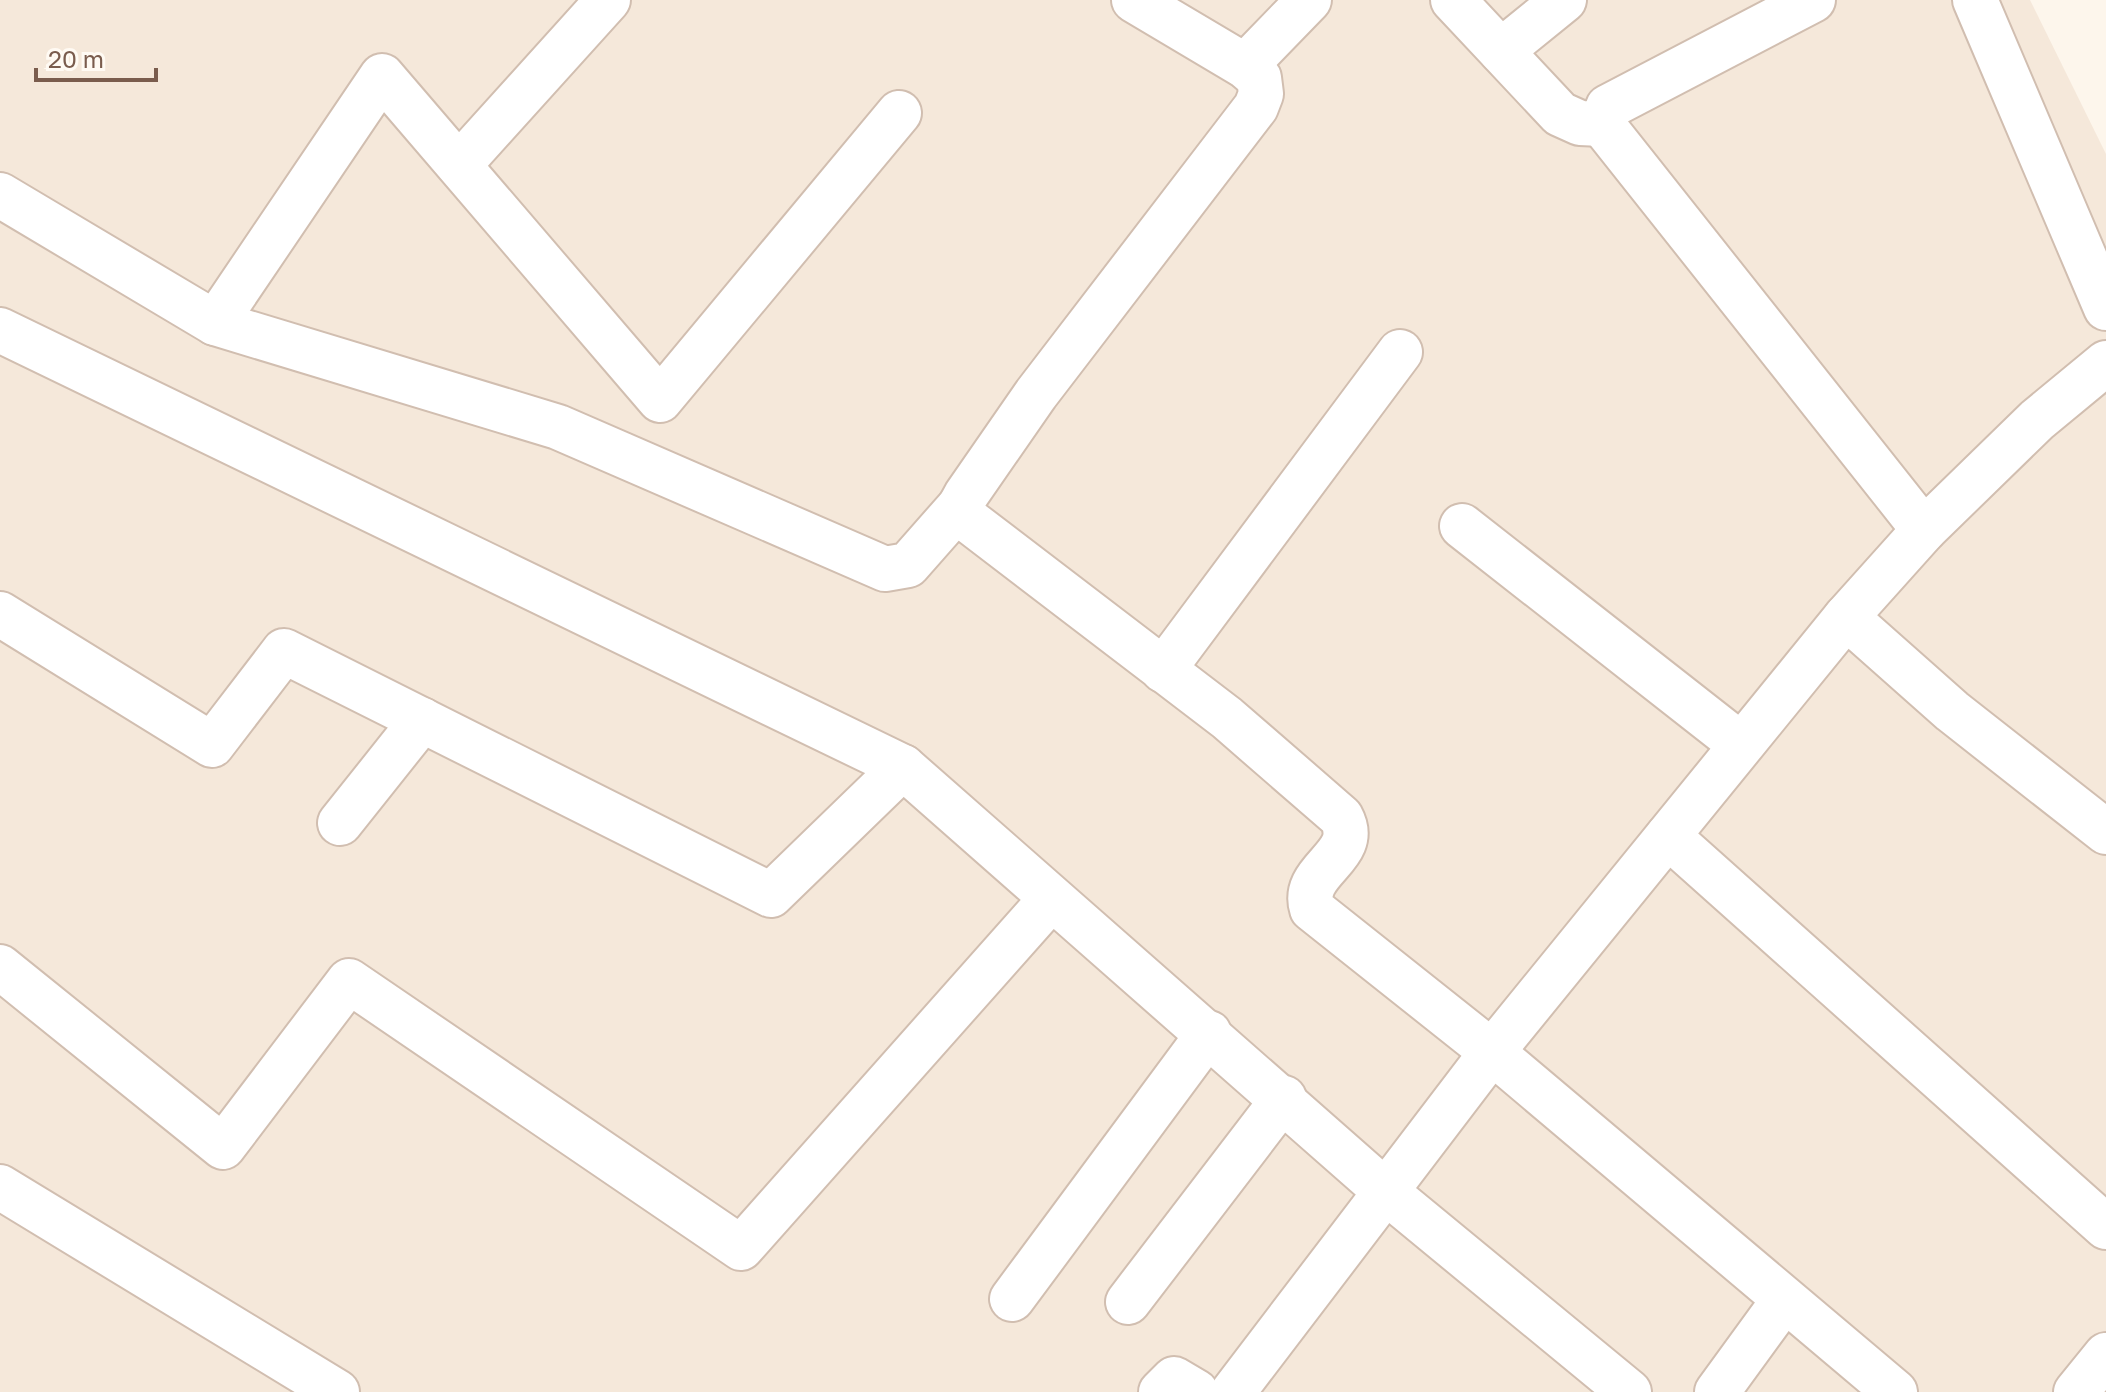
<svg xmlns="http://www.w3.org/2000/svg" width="2106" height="1392" viewBox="0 0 2106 1392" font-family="'Golos Text',sans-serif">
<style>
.residential{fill:#f5e8da}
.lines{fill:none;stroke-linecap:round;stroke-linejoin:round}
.minor-casing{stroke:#d1beb0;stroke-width:48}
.minor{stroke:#fff;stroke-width:44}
</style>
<rect width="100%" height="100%" fill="#fdf6ec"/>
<polygon class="residential" points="0,0 2030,0 2106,154 2106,1392 0,1392"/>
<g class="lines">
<defs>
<g id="minor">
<path d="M1134,0L1245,66L1259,78L1261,94L1256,107L1036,394L966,495L960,506L964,517L1227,718L1341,817C1363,857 1299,869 1312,909L1492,1052L1895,1392"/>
<polyline points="1453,0 1560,114 1580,123 1602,124"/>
<polyline points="1813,0 1608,107 1602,124 1924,530"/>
<polyline points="1975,0 2106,308"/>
<polyline points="1501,51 1564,0"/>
<polyline points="1245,66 1309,0"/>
<polyline points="459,165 608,0"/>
<polyline points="0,195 215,323 558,427 885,569 908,565 960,506"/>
<polyline points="215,323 382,76 660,400 899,113"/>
<polyline points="0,330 903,767 1385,1191 1629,1392"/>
<polyline points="1462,526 1740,744"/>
<polyline points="0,614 212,745 284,651 771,895 903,767"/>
<polyline points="1846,617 1952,711 2106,832"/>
<polyline points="1163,670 1400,352"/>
<polyline points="340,823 422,720"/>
<polyline points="1668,836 2106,1227"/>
<polyline points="0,967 223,1147 349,981 741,1248 1051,899"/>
<polyline points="0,1187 337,1392"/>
<polyline points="1012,1299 1209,1033"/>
<polyline points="1128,1302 1284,1098"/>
<polyline points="1161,1392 1174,1379 1196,1392"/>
<polyline points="1233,1392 1492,1052 1846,617 1924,530 2037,420 2106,363"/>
<polyline points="1717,1392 1784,1300"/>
<polyline points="2076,1392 2106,1355"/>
</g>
</defs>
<use href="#minor" class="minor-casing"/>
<use href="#minor" class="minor"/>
</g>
<path d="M36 68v12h120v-12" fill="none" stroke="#7a5c4d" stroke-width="4"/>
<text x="48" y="68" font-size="24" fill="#7a5c4d" stroke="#fffaf3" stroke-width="6" paint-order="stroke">20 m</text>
</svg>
